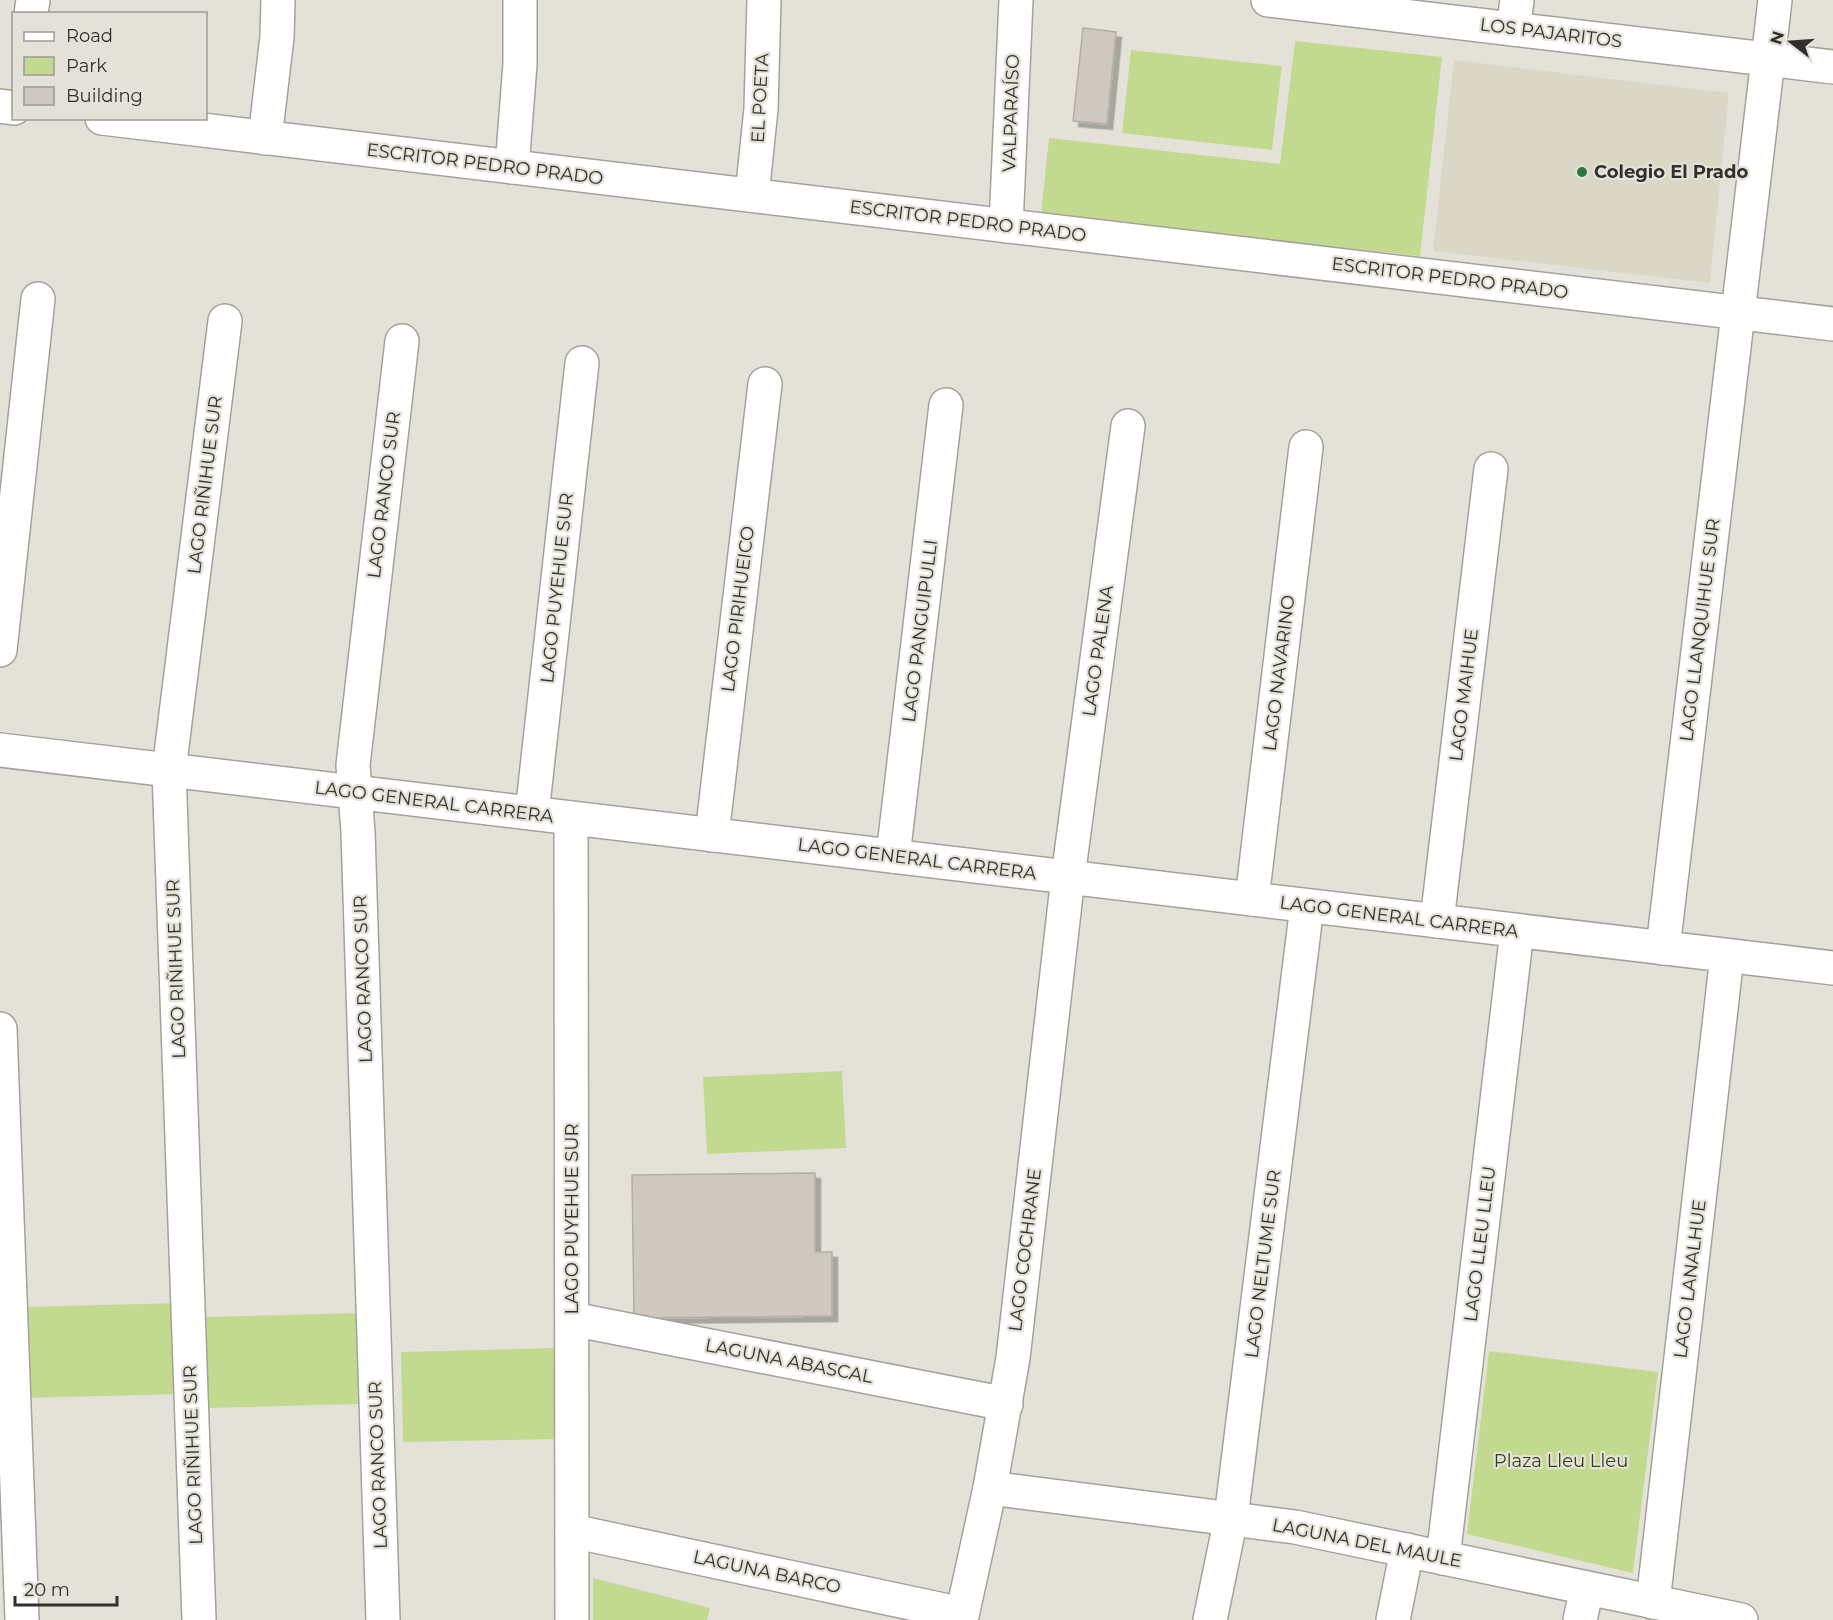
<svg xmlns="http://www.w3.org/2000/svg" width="1833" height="1620" viewBox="0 0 1833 1620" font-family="Montserrat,sans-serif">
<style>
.built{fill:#dbd7c6}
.green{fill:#c1da90}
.building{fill:#cec8bf;stroke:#b4aea6;stroke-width:1.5;filter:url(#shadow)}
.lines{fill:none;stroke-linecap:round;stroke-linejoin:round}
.minor-casing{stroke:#a4a299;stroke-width:36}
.minor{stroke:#fff;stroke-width:33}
.poi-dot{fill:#2e7643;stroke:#e4e2d8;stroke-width:2}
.labels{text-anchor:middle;stroke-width:4.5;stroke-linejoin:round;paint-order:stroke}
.street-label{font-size:18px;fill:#31302c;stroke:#e4e2d8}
.poi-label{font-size:18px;font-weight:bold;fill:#31302c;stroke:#e4e2d8;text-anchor:start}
.park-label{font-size:18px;fill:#354019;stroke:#e4e2d8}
</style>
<defs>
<filter id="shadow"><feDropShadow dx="5.5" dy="5.5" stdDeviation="0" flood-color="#0004"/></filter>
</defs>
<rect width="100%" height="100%" fill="#e4e2d8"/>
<polygon class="built" points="1454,60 1729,93 1710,283 1433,251"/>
<g class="green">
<polygon points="1295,41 1442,57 1420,256 1041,214 1049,138 1280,164"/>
<polygon points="1131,50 1282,66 1272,150 1122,133"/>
<polygon points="842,1071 846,1148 707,1154 703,1077"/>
<polygon points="179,1303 181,1394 27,1398 25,1307"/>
<polygon points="359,1313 361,1404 208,1408 205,1317"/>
<polygon points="555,1348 557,1439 403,1442 401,1352"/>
<polygon points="1489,1351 1658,1372 1633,1573 1467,1534"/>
<polygon points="593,1578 710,1608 707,1620 593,1620"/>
</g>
<g class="building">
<polygon points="1083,28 1116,32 1107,124 1073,121"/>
<polygon points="815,1173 815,1252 832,1252 832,1316 634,1318 632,1175"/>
</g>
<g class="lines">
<defs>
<g id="minor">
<polyline points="1268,0 1833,67"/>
<polyline points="31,14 33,0"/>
<polyline points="1513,29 1517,0"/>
<polyline points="0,106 14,108"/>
<polyline points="102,118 1833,324"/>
<polyline points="265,138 277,37 278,0"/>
<polyline points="512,167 520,64 520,0"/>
<polyline points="752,195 761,109 764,0"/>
<polyline points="1006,226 1016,0"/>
<polyline points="0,650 38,299"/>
<polyline points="0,750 1833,968"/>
<polyline points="532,813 582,363"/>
<polyline points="571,818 572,1620"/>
<polyline points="712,835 765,384"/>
<polyline points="893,856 946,405"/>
<polyline points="1252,899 1306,447"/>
<polyline points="1437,921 1491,469"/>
<polyline points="1663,948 1775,0"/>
<polyline points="0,1029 22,1620"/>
<polyline points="572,1319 1006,1404"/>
<polyline points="990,1488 1295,1527 1741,1620"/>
<polyline points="572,1531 962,1614"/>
<polyline points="1443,1558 1517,931"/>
<polyline points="1653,1602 1727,956"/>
<polyline points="199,1620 169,770 225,321"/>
<polyline points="383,1620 358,832 353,765 402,341"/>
<polyline points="961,1620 990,1488 1013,1358 1068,877 1128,426"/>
<polyline points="1210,1620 1231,1518 1307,906"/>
<polyline points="1393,1620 1407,1550"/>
<polyline points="1580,1620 1587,1588"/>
</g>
</defs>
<use href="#minor" class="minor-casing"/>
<use href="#minor" class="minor"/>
</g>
<circle class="poi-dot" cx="1582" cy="172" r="6"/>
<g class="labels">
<g class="street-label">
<text transform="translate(1551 33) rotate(7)" y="6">LOS PAJARITOS</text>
<text transform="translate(760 98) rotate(-87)" y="6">EL POETA</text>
<text transform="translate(1011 113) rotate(-88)" y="6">VALPARAÍSO</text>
<text transform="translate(485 164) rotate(7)" y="6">ESCRITOR PEDRO PRADO</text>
<text transform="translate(968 221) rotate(7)" y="6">ESCRITOR PEDRO PRADO</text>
<text transform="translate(1450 278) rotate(7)" y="6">ESCRITOR PEDRO PRADO</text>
<text transform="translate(205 485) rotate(-83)" y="6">LAGO RIÑIHUE SUR</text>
<text transform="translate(384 495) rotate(-83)" y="6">LAGO RANCO SUR</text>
<text transform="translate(557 588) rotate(-84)" y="6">LAGO PUYEHUE SUR</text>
<text transform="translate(738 609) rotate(-83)" y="6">LAGO PIRIHUEICO</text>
<text transform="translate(1700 630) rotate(-83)" y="6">LAGO LLANQUIHUE SUR</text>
<text transform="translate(920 631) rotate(-83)" y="6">LAGO PANGUIPULLI</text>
<text transform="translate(1098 651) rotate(-82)" y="6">LAGO PALENA</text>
<text transform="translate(1279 673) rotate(-83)" y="6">LAGO NAVARINO</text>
<text transform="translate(1464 695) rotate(-83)" y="6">LAGO MAIHUE</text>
<text transform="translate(434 802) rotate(7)" y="6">LAGO GENERAL CARRERA</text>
<text transform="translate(917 859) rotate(7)" y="6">LAGO GENERAL CARRERA</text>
<text transform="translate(1399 917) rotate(7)" y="6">LAGO GENERAL CARRERA</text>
<text transform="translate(176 969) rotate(-92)" y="6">LAGO RIÑIHUE SUR</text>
<text transform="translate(363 979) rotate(-92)" y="6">LAGO RANCO SUR</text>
<text transform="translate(572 1219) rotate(-90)" y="6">LAGO PUYEHUE SUR</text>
<text transform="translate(1480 1244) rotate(-83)" y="6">LAGO LLEU LLEU</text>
<text transform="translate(1025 1250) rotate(-83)" y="6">LAGO COCHRANE</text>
<text transform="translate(1263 1264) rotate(-83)" y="6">LAGO NELTUME SUR</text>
<text transform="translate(1690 1279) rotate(-83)" y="6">LAGO LANALHUE</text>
<text transform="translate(789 1361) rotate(11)" y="6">LAGUNA ABASCAL</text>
<text transform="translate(193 1455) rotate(-92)" y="6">LAGO RIÑIHUE SUR</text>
<text transform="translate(378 1465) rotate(-92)" y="6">LAGO RANCO SUR</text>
<text transform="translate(1367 1543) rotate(11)" y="6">LAGUNA DEL MAULE</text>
<text transform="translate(767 1572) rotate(12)" y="6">LAGUNA BARCO</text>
</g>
<g class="poi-label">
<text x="1594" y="178">Colegio El Prado</text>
</g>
<g class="park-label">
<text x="1561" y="1467">Plaza Lleu Lleu</text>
</g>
</g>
<rect x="12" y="12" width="195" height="108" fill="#e4e2d8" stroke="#9c9b93" stroke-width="1.5"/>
<rect x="24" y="32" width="30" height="9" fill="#ffffff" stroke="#9c9b93" stroke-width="1.5"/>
<text x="66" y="42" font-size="18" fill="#31302c">Road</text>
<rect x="24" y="57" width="30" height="18" fill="#c1da90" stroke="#9c9b93" stroke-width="1.5"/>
<text x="66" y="72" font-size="18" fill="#31302c">Park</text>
<rect x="24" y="87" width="30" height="18" fill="#cec8bf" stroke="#9c9b93" stroke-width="1.5"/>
<text x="66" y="102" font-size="18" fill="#31302c">Building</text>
<g transform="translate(1791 42) rotate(287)" stroke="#e4e2d8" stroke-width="4.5" paint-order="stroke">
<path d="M0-4.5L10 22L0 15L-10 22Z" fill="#31302c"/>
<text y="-9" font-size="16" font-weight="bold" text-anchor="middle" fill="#31302c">N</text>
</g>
<path d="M15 1596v9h102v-9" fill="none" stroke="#31302c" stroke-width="3"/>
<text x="24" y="1596" font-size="18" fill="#31302c" stroke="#e4e2d8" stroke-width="4.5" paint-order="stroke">20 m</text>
</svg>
